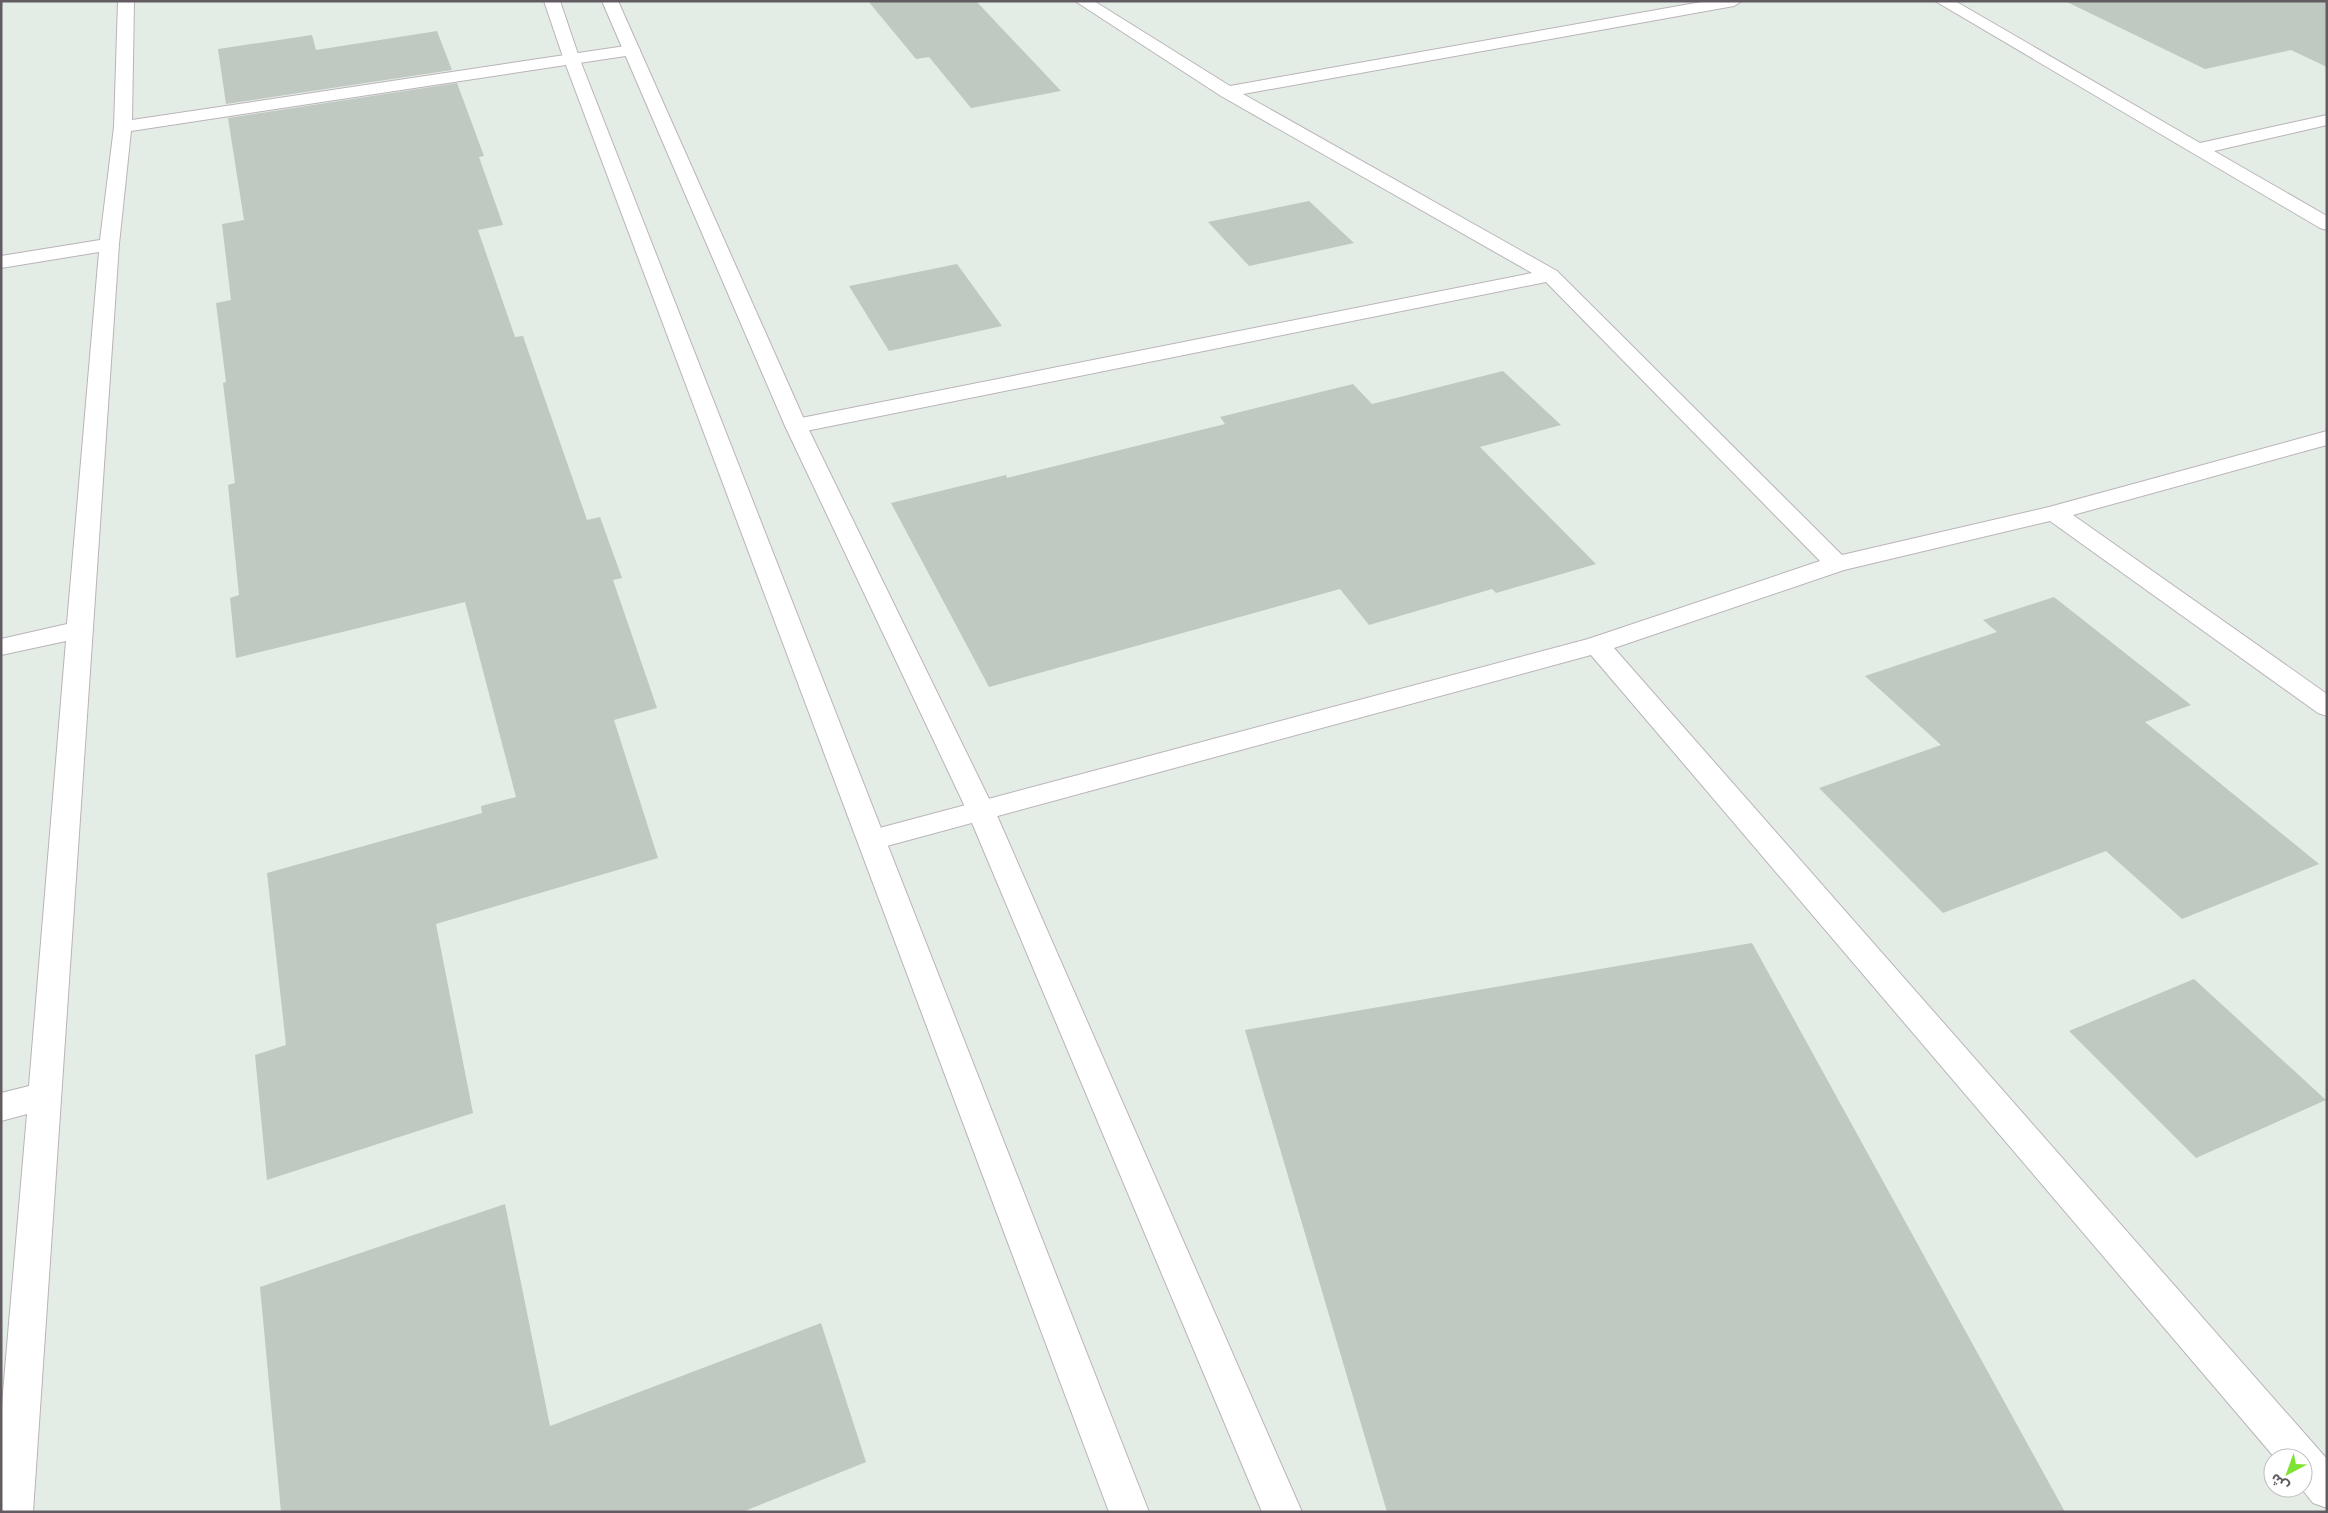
<svg xmlns="http://www.w3.org/2000/svg" width="2328" height="1513" viewBox="0 0 2328 1513" font-family="Helvetica,'Noto Sans Arabic',sans-serif">
<style>
.building{fill:#bfc8c1}
.lines{fill:none;stroke-linecap:round;stroke-linejoin:round}
.minor-casing{stroke:#bab3b9;stroke-width:2}
.tertiary-casing{stroke:#bab3b9;stroke-width:2}
.minor{fill:#fff;fill-rule:evenodd}
.tertiary{fill:#fff;fill-rule:evenodd}
</style>
<rect width="100%" height="100%" fill="#e3ede6"/>
<g class="building">
<polygon points="868,1 976,1 1061,91 971,108 929,57 916,59"/>
<polygon points="2065,1 2327,1 2327,67 2291,50 2205,69"/>
<polygon points="437,31 452,70 226,104 218,49 312,35 316,50"/>
<polygon points="457,83 484,156 479,157 503,225 478,230 515,337 523,336 587,520 600,517 622,578 613,580 657,708 614,720 658,858 436,924 473,1113 267,1180 255,1055 286,1045 267,873 482,813 481,806 516,797 465,602 236,658 230,598 239,595 228,485 235,483 223,383 226,382 216,303 231,300 222,224 244,220 228,118"/>
<polygon points="1309,201 1354,243 1249,266 1208,222"/>
<polygon points="957,264 1002,326 889,351 849,286"/>
<polygon points="1503,371 1561,425 1480,447 1596,564 1496,593 1492,589 1369,625 1340,589 989,687 891,503 1006,475 1007,478 1225,424 1220,417 1353,384 1372,404"/>
<polygon points="2054,597 2191,705 2145,722 2319,864 2182,919 2106,851 1943,913 1819,788 1941,745 1865,676 1997,632 1983,620"/>
<polygon points="1752,943 2065,1512 1387,1512 1245,1030"/>
<polygon points="2194,979 2326,1100 2196,1158 2069,1031"/>
<polygon points="505,1204 550,1426 821,1323 866,1462 742,1512 281,1512 260,1287"/>
</g>
<g class="lines">
<defs>
<g id="minor">
<polygon points="118,1 134,1 132,120 632,45 638,47 640,50 638,53 632,55 131,131 119,244 33,1512 1,1512 1,1416 27,1114 1,1121 1,1093 29,1086 66,641 1,655 1,639 67,624 99,252 1,268 1,256 100,240 114,127"/>
<polygon points="1075,1 1094,1 1230,86 1707,1 1742,1 1734,6 1243,94 1557,271 1842,555 2049,507 2327,431 2327,445 2073,515 2327,694 2327,716 2318,713 2050,521 1844,570 1614,648 2327,1459 2327,1508 2313,1503 2301,1488 2303,1488 2303,1458 2275,1458 1591,655 872,850 862,847 858,840 862,833 872,830 1588,639 1820,561 1546,282 796,433 788,431 785,426 788,421 796,419 1532,273 1221,96"/>
<polygon points="1935,1 1955,1 2200,143 2327,115 2327,125 2214,151 2327,216 2327,230 2320,228"/>
</g>
<g id="tertiary">
<polygon points="544,1 560,1 580,60 1149,1512 1109,1512 564,60"/>
<polygon points="602,1 618,1 807,426 995,811 1302,1512 1262,1512 967,811 785,426"/>
</g>
</defs>
<use href="#minor" class="minor-casing"/>
<use href="#tertiary" class="tertiary-casing"/>
<use href="#minor" class="minor"/>
<use href="#tertiary" class="tertiary"/>
</g>
<rect width="2328" height="1513" fill="none" stroke="#635b62" stroke-width="5"/>
<g transform="translate(2288 1473) rotate(221)"><circle r="24" fill="#ffffff" stroke="#c1bdc0"/>
<path d="M0-4L9 19L0 12L-9 19Z" fill="#7de333"/>
<text y="-8" font-size="14" font-weight="bold" text-anchor="middle" fill="#635b62">ش</text>
</g>
</svg>
